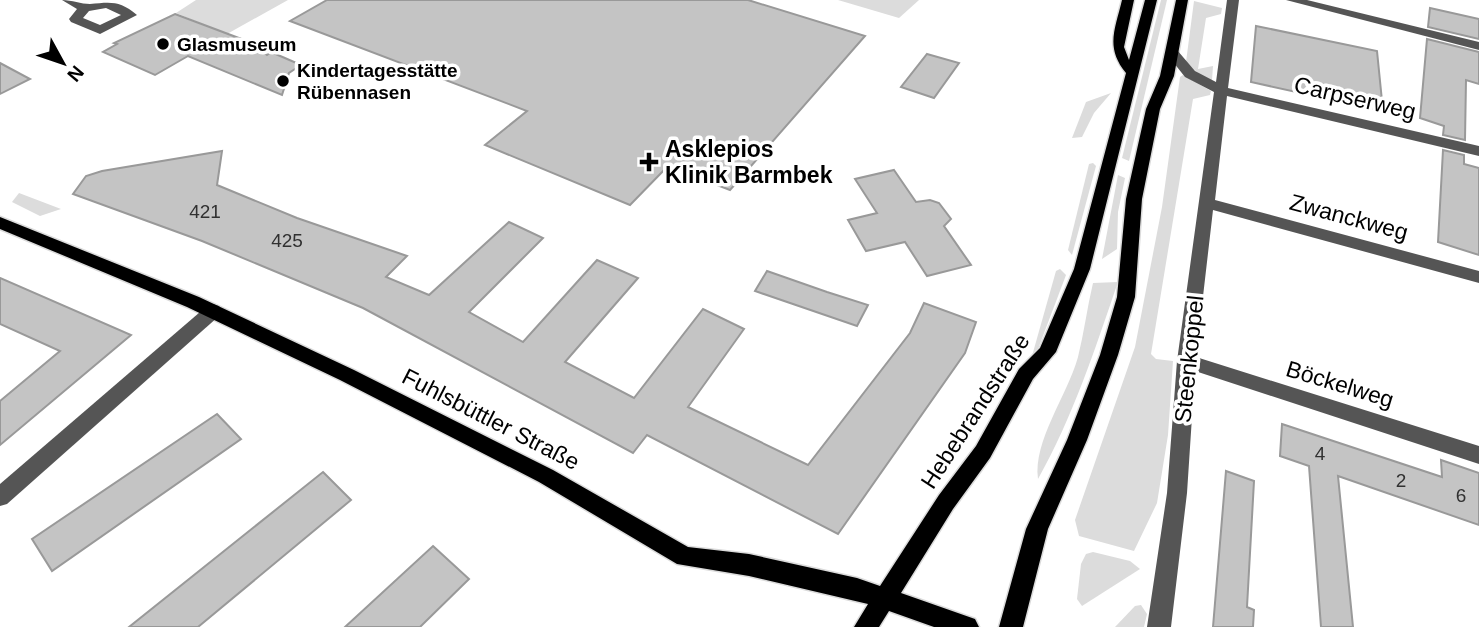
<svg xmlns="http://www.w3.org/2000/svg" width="1479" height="627" viewBox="0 0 1479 627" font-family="Helvetica,sans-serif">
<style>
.green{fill:#dcdcdc}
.building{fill:#c4c4c4;stroke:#999;stroke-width:2}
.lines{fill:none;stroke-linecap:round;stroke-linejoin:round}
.major-casing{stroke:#dbdbdb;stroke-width:3}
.minor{fill:#555;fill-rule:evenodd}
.major{fill:#000;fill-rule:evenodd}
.poi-dot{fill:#000;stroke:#fff;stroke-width:2.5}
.labels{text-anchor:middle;stroke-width:7;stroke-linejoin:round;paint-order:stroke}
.far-poi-label{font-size:19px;font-weight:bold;fill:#000;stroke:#fff;text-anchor:start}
.number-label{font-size:19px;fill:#313131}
.street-label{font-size:23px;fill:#000;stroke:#fff}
.poi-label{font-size:23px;font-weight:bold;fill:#000;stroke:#fff;text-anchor:start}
</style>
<rect width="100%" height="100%" fill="#fff"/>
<g class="green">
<polygon points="196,0 288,0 227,34 176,13"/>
<polygon points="838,0 919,0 899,18"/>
<polygon points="1161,0 1167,0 1129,161 1122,158"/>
<polygon points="1194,1 1222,8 1221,14 1206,18 1198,69 1213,66 1212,80 1200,75 1186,62"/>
<polygon points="1183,75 1211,91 1210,95 1193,99 1151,354 1156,359 1173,361 1168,435 1157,503 1134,551 1079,536 1075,520 1135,347 1162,207 1180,77"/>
<polygon points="1111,93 1094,113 1082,137 1072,138 1086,102"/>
<polygon points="1093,163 1096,166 1072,255 1068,250 1089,164"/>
<polygon points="1118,175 1125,178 1118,212 1117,249 1102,259"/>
<polygon points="19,193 61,209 40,216 12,202"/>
<polygon points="1060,269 1066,275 1035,357 1032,356 1056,271"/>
<path d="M1118,282C1095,349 1073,417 1038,479C1033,441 1067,396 1078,357C1084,333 1087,308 1093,283Z"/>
<polygon points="1093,552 1130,561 1140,569 1082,606 1077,599 1081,564 1086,554"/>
<polygon points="1141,605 1147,614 1144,627 1115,627 1135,606"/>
</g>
<g class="building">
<polygon points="327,0 748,0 865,36 730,190 668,166 630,205 485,145 527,111 290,21"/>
<polygon points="1430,8 1479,19 1479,39 1428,27"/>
<polygon points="175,14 252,43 267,55 271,52 301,65 289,73 282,95 188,56 155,75 103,52 117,44 114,43"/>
<polygon points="1256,26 1377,51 1383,111 1251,82"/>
<polygon points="1427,39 1479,52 1479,84 1466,80 1465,140 1443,135 1444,126 1420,118"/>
<polygon points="927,54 959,63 934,98 901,87"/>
<polygon points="0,63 30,79 0,94"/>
<polygon points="1443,150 1464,155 1464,164 1479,168 1479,255 1438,242"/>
<polygon points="222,151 217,185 297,218 407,256 386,277 429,295 509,222 543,238 469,312 523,342 597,260 638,278 565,362 634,398 703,309 744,329 688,407 808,465 910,333 924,303 976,322 965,353 838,534 647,435 633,453 363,308 202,241 73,194 86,176 102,171"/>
<polygon points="894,170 916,202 930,200 939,203 951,219 944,226 971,265 927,276 905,242 866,251 848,220 877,213 855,179"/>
<polygon points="767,271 827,292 868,305 857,326 755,291"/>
<polygon points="0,278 131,335 0,445 0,401 60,351 0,324"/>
<polygon points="217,414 241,439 52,571 32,539"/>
<polygon points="1282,424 1442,477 1441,460 1479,473 1479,525 1338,476 1353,627 1321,627 1309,466 1280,456"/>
<polygon points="1226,471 1254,481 1247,607 1254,610 1253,627 1213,627"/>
<polygon points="323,472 351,500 198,627 129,627"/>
<polygon points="433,546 469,579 420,627 345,627"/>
</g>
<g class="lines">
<defs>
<g id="major">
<path d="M1122,0H1134L1124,47L1129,60L1145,0H1157L1090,269L1056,352L1033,379L990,458L953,509L901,593L975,619L979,627H934L889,611L879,627H854L868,604L749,576L677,564L539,482L340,380L187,307L0,229V217L199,297L354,370L553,470L688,547L749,554L857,578L880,586L939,495L976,446L1019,369L1040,348L1074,269L1126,73C1105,47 1115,30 1122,0Z"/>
<polygon points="1176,0 1188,0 1174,76 1160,109 1142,199 1135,297 1118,355 1087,440 1048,529 1023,627 999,627 1026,529 1067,440 1100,355 1117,297 1126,199 1146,109 1160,76"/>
</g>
</defs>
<use href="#major" class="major-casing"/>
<g class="minor">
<path d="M62,0C72,0 81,4 90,4C110,2 120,0 137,15L100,34L71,22L69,19L77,9ZM106,8L121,15L100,25L83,18L89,11Z"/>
<polygon points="1227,0 1239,0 1228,88 1479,146 1479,156 1227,96 1215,200 1479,271 1479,283 1213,210 1196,357 1479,446 1479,464 1195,371 1187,493 1171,627 1147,627 1167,493 1177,361 1214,92 1185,77 1166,53 1167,50 1177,50 1195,71 1216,82"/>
<polygon points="1286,0 1307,0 1479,42 1479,50"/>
<polygon points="213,304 219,306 222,311 219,316 7,504 0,506 0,484 207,306"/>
</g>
<use href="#major" class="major"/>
</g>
<g class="poi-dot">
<circle cx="163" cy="44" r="7"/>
<circle cx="283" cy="81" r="7"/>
<path d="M645.5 151.5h7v7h7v7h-7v7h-7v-7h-7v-7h7z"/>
</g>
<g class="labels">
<g class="far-poi-label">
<text x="177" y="51">Glasmuseum</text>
<text x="297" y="77">Kindertagesstätte<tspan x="297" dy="22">Rübennasen</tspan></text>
</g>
<g class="number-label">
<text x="205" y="218">421</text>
<text x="287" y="247">425</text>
<text x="1320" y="460">4</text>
<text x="1401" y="487">2</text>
<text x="1461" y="502">6</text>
</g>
<g class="street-label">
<text transform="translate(1355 98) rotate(13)" y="8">Carpserweg</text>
<text transform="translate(1349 217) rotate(15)" y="8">Zwanckweg</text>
<text transform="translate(1189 359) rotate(-84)" y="8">Steenkoppel</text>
<text transform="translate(1340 384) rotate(17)" y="8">Böckelweg</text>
<text transform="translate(975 411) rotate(-57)" y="8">Hebebrandstraße</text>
<text transform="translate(491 419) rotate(27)" y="8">Fuhlsbüttler Straße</text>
</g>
<g class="poi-label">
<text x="665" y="157">Asklepios<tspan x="665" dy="26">Klinik Barmbek</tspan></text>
</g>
</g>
<g transform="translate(63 63) rotate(130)" stroke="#ffffff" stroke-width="5" paint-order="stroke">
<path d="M0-5L12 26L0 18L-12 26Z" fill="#000000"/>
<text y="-10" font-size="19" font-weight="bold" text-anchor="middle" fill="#000000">N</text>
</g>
</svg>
